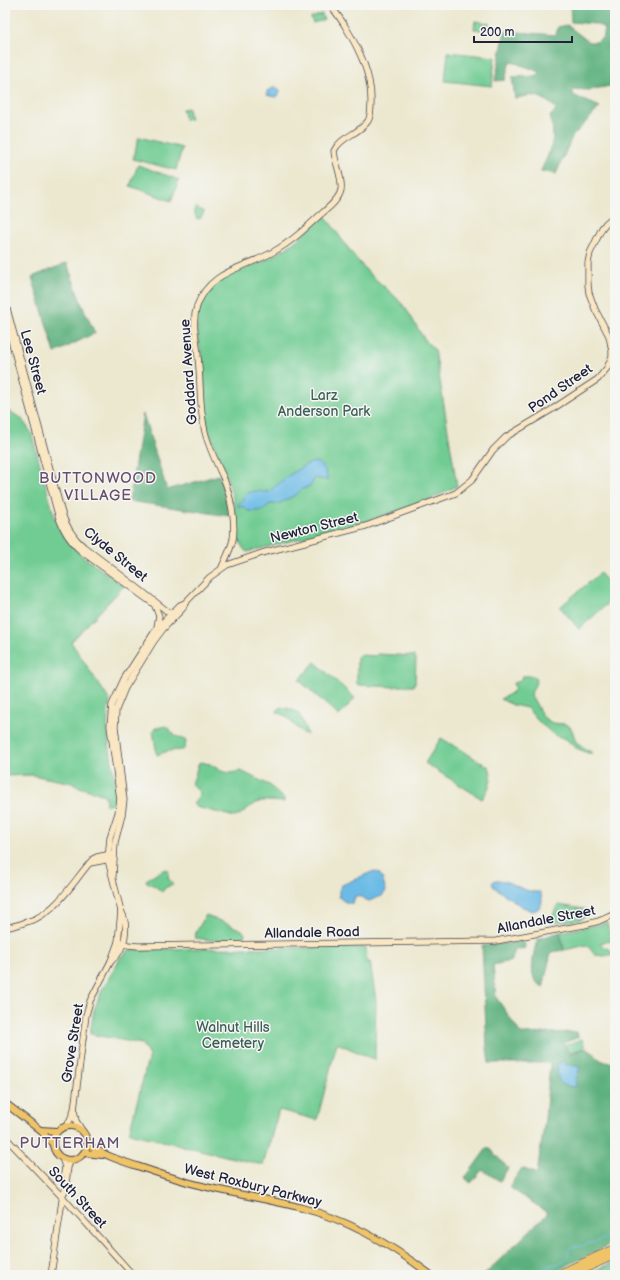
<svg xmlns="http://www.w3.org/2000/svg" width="620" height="1280" viewBox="0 0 620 1280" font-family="'Balsamiq Sans',sans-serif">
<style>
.green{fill:#71cc93;stroke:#4a7767}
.forest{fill:#5cb07d;stroke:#3f695c}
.water{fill:#6cbbe6;stroke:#476e90}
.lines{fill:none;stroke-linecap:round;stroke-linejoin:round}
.stream{stroke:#6cbbe6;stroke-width:1}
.secondary-casing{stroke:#404051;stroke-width:7}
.primary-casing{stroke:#404051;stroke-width:8}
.highway-casing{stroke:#404051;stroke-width:8}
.secondary{stroke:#f9e7c3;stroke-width:5.5}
.primary{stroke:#efc469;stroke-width:6}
.highway{stroke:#efc469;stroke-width:7}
.labels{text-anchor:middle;stroke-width:3;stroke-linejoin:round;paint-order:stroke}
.street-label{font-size:14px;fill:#22223b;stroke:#f6f6f2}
.park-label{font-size:14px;fill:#3e5e5a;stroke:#f6f6f2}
.neighbourhood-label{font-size:15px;letter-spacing:1px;fill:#684e6e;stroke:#f6f6f2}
</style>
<rect width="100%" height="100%" fill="#f6f6f2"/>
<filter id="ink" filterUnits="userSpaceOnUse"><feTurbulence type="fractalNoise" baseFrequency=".025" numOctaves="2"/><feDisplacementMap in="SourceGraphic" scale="8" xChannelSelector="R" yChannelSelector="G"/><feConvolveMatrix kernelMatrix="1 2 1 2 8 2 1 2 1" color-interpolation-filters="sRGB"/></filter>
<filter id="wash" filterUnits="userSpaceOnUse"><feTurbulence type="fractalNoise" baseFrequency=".012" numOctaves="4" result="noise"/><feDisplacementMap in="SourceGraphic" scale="16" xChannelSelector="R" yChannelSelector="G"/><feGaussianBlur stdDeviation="0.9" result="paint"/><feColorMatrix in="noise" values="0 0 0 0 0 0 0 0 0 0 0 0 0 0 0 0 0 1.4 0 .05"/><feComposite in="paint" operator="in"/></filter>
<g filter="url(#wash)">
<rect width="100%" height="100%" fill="#ece8d0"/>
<g class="green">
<polygon points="322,14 324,20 313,23 311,18"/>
<polygon points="475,21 489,23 488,31 474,29"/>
<polygon points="448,52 495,57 492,86 445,81"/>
<polygon points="188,108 190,119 185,120 182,109"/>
<polygon points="139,137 182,148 176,170 133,159"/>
<polygon points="138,165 179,180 171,201 130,186"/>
<polygon points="196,207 204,212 200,219 196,218 196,214 194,213 194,210"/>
<path d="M323,216L326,217C340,236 352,256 369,273C380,284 393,293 403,305C415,320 420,338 435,350L457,486L429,500L357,524L247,552C235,545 236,508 232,495C227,473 216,453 209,432C203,409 205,383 202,359C200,347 196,333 197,320C197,311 201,302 206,295C221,272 251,269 273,256C292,246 307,231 323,216Z"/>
<path d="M5,409L21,418L31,432L54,515L64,537L81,555L124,586L71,642L110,701C101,735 118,769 116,804L106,805L105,795L76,786L72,783L32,775L5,776Z"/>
<polygon points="600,573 615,590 615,597 579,629 560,607"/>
<polygon points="377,654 414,656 416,658 415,685 413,686 397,686 395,687 358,685 357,684 357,657 359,655 376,656"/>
<polygon points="315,662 355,698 339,716 299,680"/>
<path d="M522,676H534C539,682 532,688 531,695L543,717L552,723L565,724L569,726L572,730L576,742L592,753H588L576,748L566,739L554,735L537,720L527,708L513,705L500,699L510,694L515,689L513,683L520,681Z"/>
<path d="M281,707C302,710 301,717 307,734L302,733L286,716L277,712L278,709Z"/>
<polygon points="166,726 176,736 186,740 185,748 183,750 168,751 157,755 153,731 156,728"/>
<path d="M441,738L489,767C494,779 489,789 482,799L425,763Z"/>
<path d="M200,762L210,764L221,771L230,773L241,771L271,786L276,792L284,799V802C275,802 265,799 256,803C249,806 242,815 235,817L196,807L193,804L199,795L200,793L191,784C196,778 195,769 200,762Z"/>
<polygon points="165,869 169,871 168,878 173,884 165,888 162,892 155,886 147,882 146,880"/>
<path d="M558,905L584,909L587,911C587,913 587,915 585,917C580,922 559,922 552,922L551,919Z"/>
<polygon points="206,915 242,930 245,934 243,939 217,941 195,938 196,932"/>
<path d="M607,923L611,941L600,943C604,949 611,948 614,954L604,956L595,955L587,945L564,950L560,932Z"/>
<polygon points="366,947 367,962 370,962 376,1000 375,1060 337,1043 317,1120 279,1110 263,1165 129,1133 149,1056 142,1044 90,1034 94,1010 102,990 121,957 128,951 136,949"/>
<polygon points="582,1039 585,1047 584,1048 569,1053 568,1052 566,1045"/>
</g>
<g class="forest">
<path d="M570,5H615V85L589,90L573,89V95L600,107L572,137L556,174L541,171C550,150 557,140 550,116L557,109C541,96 535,92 515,99L512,77L538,76L540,72L510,61L505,80L495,81L505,31L556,35L558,27L567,25L589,42H597L603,37L605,28L595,24L571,22Z"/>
<polygon points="67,263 82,305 95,333 55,353 32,277"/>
<polygon points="143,414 167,490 219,475 223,487 229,516 129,501"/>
<path d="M560,932L564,950L551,952L543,988C540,985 536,983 534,978C530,970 534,947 538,939Z"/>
<path d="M524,940L525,948L515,950L511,961L493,965L496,997L521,1034L577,1032L578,1037L564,1043L567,1053L569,1054L587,1048V1050L592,1051C598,1060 604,1063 615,1063V1242L548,1275H484L548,1213L509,1187L522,1168L537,1174L545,1119L550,1063H489L487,1048L482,946L508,943Z"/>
<polygon points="488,1147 508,1168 500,1181 482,1170 471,1183 465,1178"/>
<polygon points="615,1261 615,1275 584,1275"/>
</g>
<g class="water">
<polygon points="275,87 280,90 279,95 275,97 267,95 267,91"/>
<path d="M316,462C323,465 328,473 327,480L315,478L311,485L306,488L302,489L297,494L282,502L279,504H270L264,509L258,511H248L243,506L239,508L238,504L242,502C246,487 259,492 269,492C277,484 304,462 316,462Z"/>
<path d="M374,871L379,873L382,878L386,891L382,896L369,901L361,897L355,896L353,903C348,904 343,901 339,897V891L342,885Z"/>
<path d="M495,880C511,879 523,894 540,892C544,900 542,910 532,911L521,906L494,887L492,883Z"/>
<path d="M563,1061L565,1064L580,1067L575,1082L577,1086C560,1089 557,1080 557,1065Z"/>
</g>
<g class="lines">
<polyline class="stream" points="529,1275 548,1266 564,1262 568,1256 568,1250 571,1247 581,1246 604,1239 609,1236 615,1223"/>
</g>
</g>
<g filter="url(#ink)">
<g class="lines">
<defs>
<g id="secondary">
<path d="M5,301L61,510C65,525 72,537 84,547L139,589L172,615"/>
<path d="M5,317L57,511C61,527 69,540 81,551L155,605"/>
<path d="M222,567C226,558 231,549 233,539C236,521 230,493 223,477C216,462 209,448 205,432C199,407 201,382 198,357C197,340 191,323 197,306C210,270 243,269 273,252C291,242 305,229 320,215C327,209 339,200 341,190C343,178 335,164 334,151C340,137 359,134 368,121C371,116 371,109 371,103C372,75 359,49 345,26C341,19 335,12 331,5"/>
<polyline points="155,606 159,616 157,627"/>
<polyline points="90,863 111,859"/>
<polyline points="113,876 115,842 122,815 124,800 115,727 116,710 125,688 154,641 163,629 183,608 185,603 210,577 227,565 262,553 366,526 456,493 472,480 493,450 506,437 551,410 598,379 607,368 612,356 612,351 609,336 595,309 589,293 588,285 588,263 590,253 602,228 606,223 615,215"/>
<path d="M5,928C15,926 25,923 35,919C61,906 74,880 93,859L97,857L111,854"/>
<polyline points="118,942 128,945 138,946 496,941 584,925 599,921 615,914"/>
<path d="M111,961C125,951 130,926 121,911L108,860L110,837L118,813L120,799L110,726L112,705L124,679L157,628L180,605L185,603"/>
<polyline points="66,1126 70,1120 74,1110"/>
<polyline points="83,1132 76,1121 74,1110 86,1015 90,1001 111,961 118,942 121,911"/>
<polyline points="5,1137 67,1202 133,1275"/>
<polyline points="62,1158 65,1167 64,1174"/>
<polyline points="51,1275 63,1194 65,1191 68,1167 71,1160"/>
</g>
<g id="primary">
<polyline points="5,1103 40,1130 52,1143"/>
<circle cx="70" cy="1143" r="17"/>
<polyline points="40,1130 57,1131"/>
<path d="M87,1144C103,1155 121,1161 140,1167C171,1178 202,1187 234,1193C257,1198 280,1202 302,1208C349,1220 393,1246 431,1275"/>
<polyline points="83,1154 86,1153 102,1155"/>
</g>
<g id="highway">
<polyline points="556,1275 615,1248"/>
<polyline points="572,1275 615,1255"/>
</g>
</defs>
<use href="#secondary" class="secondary-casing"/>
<use href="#primary" class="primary-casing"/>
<use href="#highway" class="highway-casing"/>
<use href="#secondary" class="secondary"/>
<use href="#primary" class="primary"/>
<use href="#highway" class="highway"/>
</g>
</g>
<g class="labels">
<g class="street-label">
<text transform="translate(34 362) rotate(75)" y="5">Lee Street</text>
<text transform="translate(188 372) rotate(-94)" y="5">Goddard Avenue</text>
<text transform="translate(560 388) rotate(-35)" y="5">Pond Street</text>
<text transform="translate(314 527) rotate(-14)" y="5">Newton Street</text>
<text transform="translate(116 554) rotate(39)" y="5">Clyde Street</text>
<text transform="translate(546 919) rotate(-11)" y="5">Allandale Street</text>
<text transform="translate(312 932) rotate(-1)" y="5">Allandale Road</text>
<text transform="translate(72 1043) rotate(-81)" y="5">Grove Street</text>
<text transform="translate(253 1185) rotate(14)" y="5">West Roxbury Parkway</text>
<text transform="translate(78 1197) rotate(47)" y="5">South Street</text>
</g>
<g class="park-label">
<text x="324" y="400">Larz<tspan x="324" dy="16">Anderson Park</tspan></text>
<text x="233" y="1032">Walnut Hills<tspan x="233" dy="16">Cemetery</tspan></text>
</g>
<g class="neighbourhood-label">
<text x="98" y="483">BUTTONWOOD<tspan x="98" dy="17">VILLAGE</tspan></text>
<text x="70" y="1148">PUTTERHAM</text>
</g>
</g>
<rect width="620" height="1280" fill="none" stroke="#f6f6f2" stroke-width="20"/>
<path d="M474 36v6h98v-6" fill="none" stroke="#22223b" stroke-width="2"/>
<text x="480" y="36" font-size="12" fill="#22223b" stroke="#f6f6f2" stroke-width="3" paint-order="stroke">200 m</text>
</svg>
